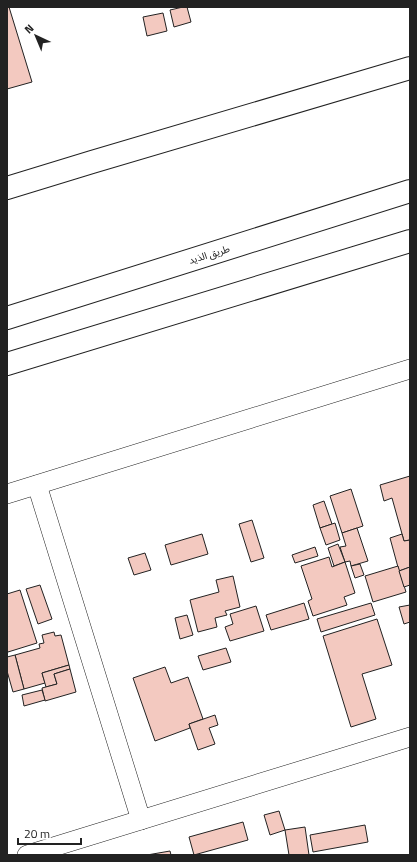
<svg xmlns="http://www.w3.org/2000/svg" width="417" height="862" viewBox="0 0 417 862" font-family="'Titillium Web','Noto Sans Arabic',sans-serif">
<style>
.building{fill:#f3c9c0;stroke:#222}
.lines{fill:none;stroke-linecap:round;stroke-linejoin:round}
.minor-casing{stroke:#222;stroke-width:20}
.tertiary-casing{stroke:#222;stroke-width:24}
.motorway-casing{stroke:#222;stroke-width:24}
.minor{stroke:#fff;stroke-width:19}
.tertiary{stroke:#fff;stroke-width:22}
.motorway{stroke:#fff;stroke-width:22}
.labels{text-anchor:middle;stroke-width:3;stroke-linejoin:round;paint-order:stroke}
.street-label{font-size:10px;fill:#222;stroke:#fff}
</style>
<rect width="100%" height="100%" fill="#fff"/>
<g class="building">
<polygon points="7,7 9,7 32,82 7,89"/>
<polygon points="183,7 187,7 191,22 174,27 170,10"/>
<polygon points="163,13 167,31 147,36 143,17"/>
<polygon points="410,476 410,540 404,541 392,498 384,501 380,485"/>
<polygon points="351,489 363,526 342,533 330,496"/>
<polygon points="324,501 332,524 320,528 313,505"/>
<polygon points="252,520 264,558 251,562 239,524"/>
<polygon points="335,523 340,540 326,545 320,528"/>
<polygon points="357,528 368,561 351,566 350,561 345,562 340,547 346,546 342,533"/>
<polygon points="202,534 208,554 171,565 165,545"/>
<polygon points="402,534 404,541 410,540 410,567 399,571 390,538"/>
<polygon points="338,544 345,562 334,566 328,548"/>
<polygon points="315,547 318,556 295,563 292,555"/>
<polygon points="145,553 151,570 134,575 128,558"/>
<polygon points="329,557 332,567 345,562 355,593 344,597 347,605 313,616 308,601 312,599 301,566"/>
<polygon points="360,564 364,575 355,578 351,566"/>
<polygon points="398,566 406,592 373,602 365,576"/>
<polygon points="410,567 410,585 404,587 399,571"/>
<polygon points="233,576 240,607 225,611 227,615 215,618 217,627 198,632 190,600 219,592 216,580"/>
<polygon points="40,585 52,619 38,624 26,589"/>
<polygon points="20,590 37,643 8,652 7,650 7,594"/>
<polygon points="304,603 309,619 271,630 266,615"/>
<polygon points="371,603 375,615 321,632 317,619"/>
<polygon points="410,605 410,622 404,624 399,607"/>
<polygon points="256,606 264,631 230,641 225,627 233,624 230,614"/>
<polygon points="187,615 193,635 180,639 175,618"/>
<polygon points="377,619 392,665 362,674 376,719 351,727 323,636"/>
<polygon points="54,632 55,636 61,635 69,665 42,673 45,683 24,689 15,655 40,648 39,644 44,643 42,635"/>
<polygon points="226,648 231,662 203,670 198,656"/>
<polygon points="15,655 24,689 13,692 7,671 7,657"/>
<polygon points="69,665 70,669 54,674 57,684 46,687 42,673"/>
<polygon points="165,667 171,683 188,677 203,719 189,724 190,728 155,741 133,678"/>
<polygon points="70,669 76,692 45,701 42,688 57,684 54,674"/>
<polygon points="42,690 45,700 24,706 22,695"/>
<polygon points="215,715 218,725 209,728 215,744 198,750 189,724"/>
<polygon points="279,811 285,830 270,835 264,815"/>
<polygon points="243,822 248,840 194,855 189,837"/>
<polygon points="365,825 368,842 313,852 310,835"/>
<polygon points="305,827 309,855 289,855 285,830"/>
<polygon points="170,851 171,855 147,855"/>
</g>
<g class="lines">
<defs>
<g id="minor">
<polyline points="37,485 141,820"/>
<polyline points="7,494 410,369"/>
<polyline points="27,855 410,737"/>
</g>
<polyline id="tertiary" points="7,188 92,162 410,68"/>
<g id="motorway">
<polyline points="7,318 410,191"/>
<polyline points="7,364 410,241"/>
</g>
</defs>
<use href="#minor" class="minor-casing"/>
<use href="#tertiary" class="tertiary-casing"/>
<use href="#motorway" class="motorway-casing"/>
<use href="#minor" class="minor"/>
<use href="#tertiary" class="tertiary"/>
<use href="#motorway" class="motorway"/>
</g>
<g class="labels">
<g class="street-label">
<text transform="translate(209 254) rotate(-17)" y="4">طريق الذيد</text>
</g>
</g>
<rect width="417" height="862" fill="none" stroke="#222222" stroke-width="16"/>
<g transform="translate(36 36) rotate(316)" stroke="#ffffff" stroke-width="3" paint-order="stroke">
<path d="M0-3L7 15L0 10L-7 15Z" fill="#222222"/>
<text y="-6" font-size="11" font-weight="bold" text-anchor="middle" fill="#222222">N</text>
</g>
<path d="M18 838v6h63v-6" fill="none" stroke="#222222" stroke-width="2"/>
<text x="24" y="838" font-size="12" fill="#222222" stroke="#ffffff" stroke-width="3" paint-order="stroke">20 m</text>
</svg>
